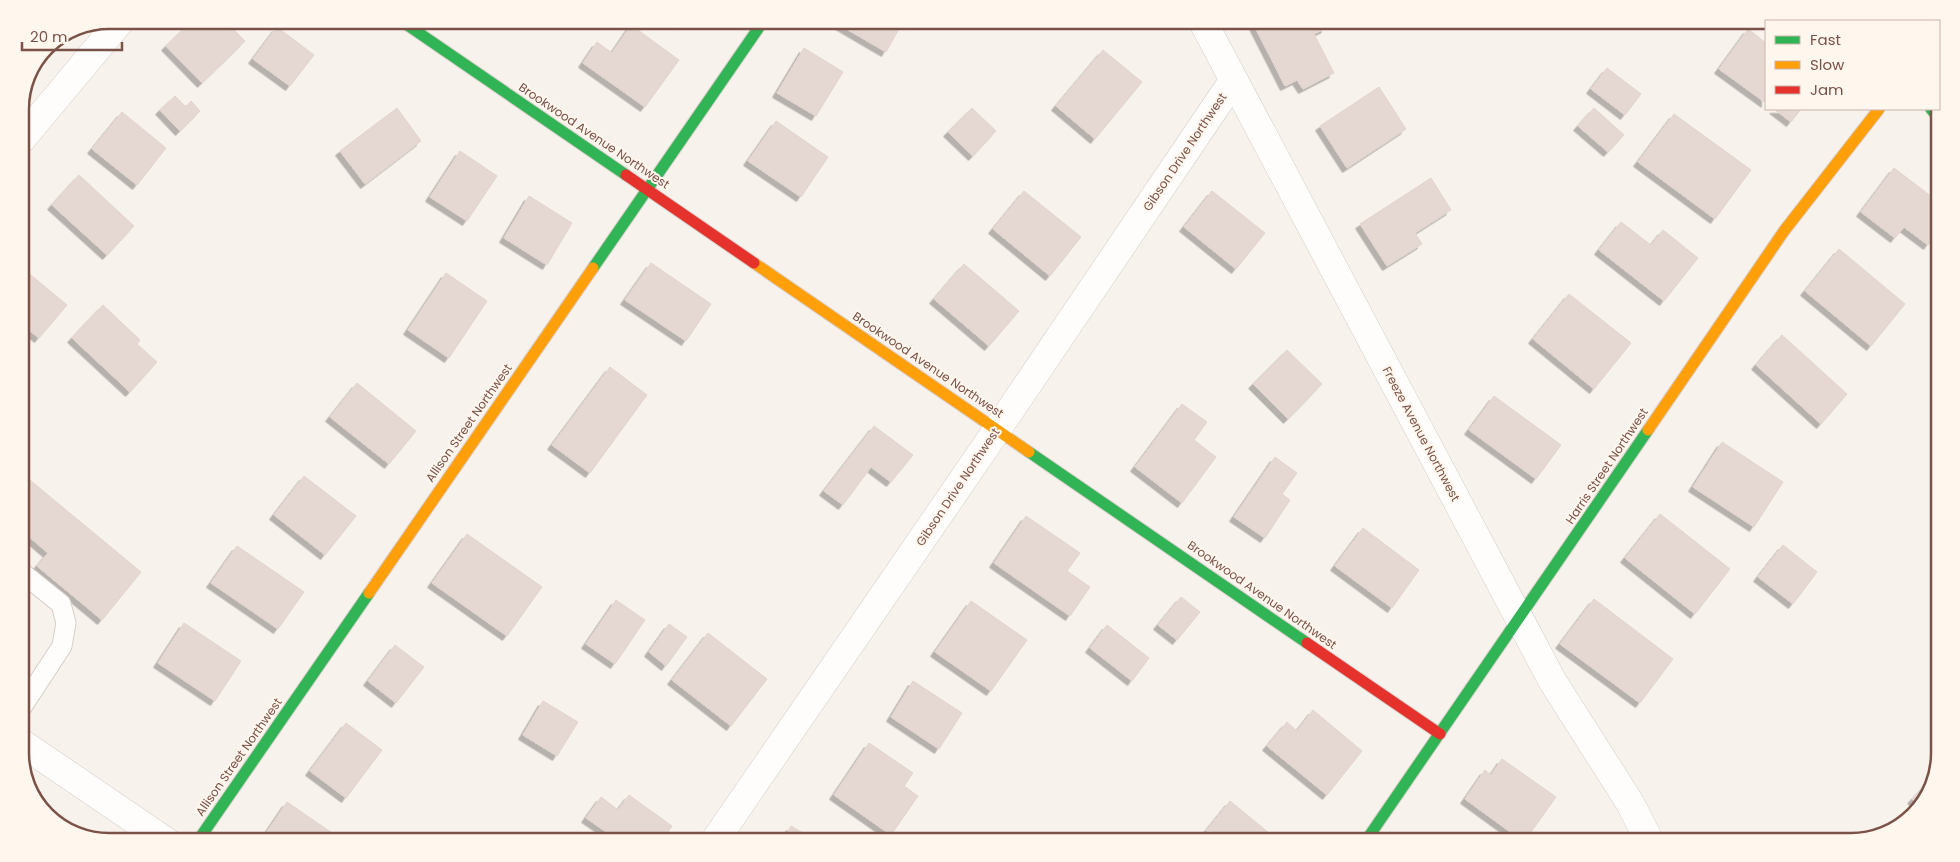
<svg xmlns="http://www.w3.org/2000/svg" width="1960" height="862" viewBox="0 0 1960 862" font-family="Poppins,sans-serif">
<style>
.building{fill:#e5d8d3;stroke:#e2d4cd;filter:url(#shadow)}
.lines{fill:none;stroke-linecap:round;stroke-linejoin:round}
.lane-casing{stroke:#d7cdc8;stroke-width:21}
.street-casing{stroke:#d7cdc8;stroke-width:29}
.fast-casing{stroke:#d9cec9;stroke-width:13}
.slow-casing{stroke:#d9cec9;stroke-width:13}
.jam-casing{stroke:#d9cec9;stroke-width:13}
.lane{stroke:#fefdfc;stroke-width:19}
.street{stroke:#fefdfc;stroke-width:28}
.fast{stroke:#30b455;stroke-width:11}
.slow{stroke:#ff9f0a;stroke-width:11}
.jam{stroke:#e5322d;stroke-width:11}
.labels{text-anchor:middle;stroke-width:4;stroke-linejoin:round;paint-order:stroke}
.street-label{font-size:12px;fill:#7b5247;stroke:#fff6ee}
.rim{fill:none;stroke:#7b5247;stroke-width:2.5}
</style>
<defs>
<filter id="shadow"><feDropShadow dx="-4.5" dy="4.5" stdDeviation="0" flood-color="#0004"/></filter>
</defs>
<rect width="100%" height="100%" fill="#f8f2ec"/>
<g class="building">
<polygon points="193,20 224,20 245,41 202,83 166,46"/>
<polygon points="675,20 687,20 683,25"/>
<polygon points="834,20 904,20 886,52 833,21"/>
<polygon points="1259,20 1322,20 1326,28 1314,34 1334,73 1303,89 1297,80 1285,86 1253,23"/>
<polygon points="631,25 679,60 645,107 583,63 597,42 612,53"/>
<polygon points="277,27 314,55 290,86 253,59"/>
<polygon points="1748,29 1766,43 1766,103 1719,69"/>
<polygon points="804,48 843,72 816,116 777,93"/>
<polygon points="1103,50 1142,82 1095,139 1056,106"/>
<polygon points="1607,68 1641,94 1625,115 1591,89"/>
<polygon points="1379,87 1406,129 1347,168 1320,126"/>
<polygon points="175,96 186,107 191,101 200,111 180,131 160,110"/>
<polygon points="397,108 421,141 365,184 340,151"/>
<polygon points="972,108 996,131 973,156 948,132"/>
<polygon points="1594,108 1624,135 1608,152 1578,126"/>
<polygon points="1774,109 1801,109 1791,122"/>
<polygon points="122,112 166,148 137,185 92,149"/>
<polygon points="1674,114 1751,170 1715,219 1638,162"/>
<polygon points="776,121 828,157 801,197 748,161"/>
<polygon points="460,151 497,176 467,221 430,197"/>
<polygon points="1894,168 1940,203 1940,229 1928,245 1904,227 1895,238 1861,212"/>
<polygon points="79,175 134,226 107,255 52,205"/>
<polygon points="1431,178 1451,210 1415,233 1422,244 1387,266 1360,224"/>
<polygon points="1024,191 1081,237 1050,276 993,229"/>
<polygon points="1212,191 1265,233 1236,269 1184,227"/>
<polygon points="529,196 572,223 547,265 504,238"/>
<polygon points="1621,222 1651,245 1663,230 1698,258 1664,301 1599,250"/>
<polygon points="1839,249 1905,304 1871,346 1805,291"/>
<polygon points="651,263 711,304 686,341 625,300"/>
<polygon points="964,264 1019,311 989,346 934,299"/>
<polygon points="20,266 67,305 39,338 20,323"/>
<polygon points="446,273 487,301 449,358 408,330"/>
<polygon points="1569,294 1631,343 1594,389 1533,339"/>
<polygon points="103,305 140,340 137,344 157,362 130,392 72,338"/>
<polygon points="1782,335 1847,394 1821,424 1756,365"/>
<polygon points="1287,350 1322,384 1288,419 1253,384"/>
<polygon points="610,367 647,395 590,473 552,445"/>
<polygon points="357,383 416,431 389,464 330,417"/>
<polygon points="1494,396 1561,445 1536,479 1469,430"/>
<polygon points="1182,404 1207,422 1194,440 1216,457 1182,503 1135,467"/>
<polygon points="874,426 913,455 891,482 871,467 843,505 824,491"/>
<polygon points="1722,442 1783,482 1754,527 1693,487"/>
<polygon points="1275,457 1297,473 1282,494 1290,500 1265,538 1234,517"/>
<polygon points="25,476 141,572 102,620 37,566 48,553 20,529 20,481"/>
<polygon points="304,476 356,516 325,555 274,515"/>
<polygon points="1660,514 1730,569 1695,614 1625,558"/>
<polygon points="1026,516 1080,553 1067,571 1090,587 1070,616 994,563"/>
<polygon points="1363,528 1419,570 1392,608 1335,566"/>
<polygon points="467,534 542,587 507,636 432,583"/>
<polygon points="1783,545 1817,572 1793,604 1758,577"/>
<polygon points="237,546 304,592 278,629 211,583"/>
<polygon points="20,592 27,598 20,606"/>
<polygon points="1181,597 1200,612 1177,640 1158,625"/>
<polygon points="1594,599 1673,659 1640,703 1560,644"/>
<polygon points="616,600 645,620 615,664 586,644"/>
<polygon points="971,601 1027,640 991,691 935,652"/>
<polygon points="184,623 241,661 215,701 158,663"/>
<polygon points="669,624 687,637 666,666 649,652"/>
<polygon points="1107,625 1149,658 1132,681 1090,648"/>
<polygon points="708,633 767,679 731,726 672,680"/>
<polygon points="395,645 424,667 396,703 368,681"/>
<polygon points="913,681 962,713 939,749 891,717"/>
<polygon points="543,701 578,722 557,756 523,735"/>
<polygon points="1313,710 1362,751 1327,795 1267,746 1287,722 1297,731"/>
<polygon points="346,723 382,750 346,798 310,771"/>
<polygon points="869,743 913,773 904,786 918,796 891,835 834,795"/>
<polygon points="1502,759 1556,797 1524,842 1465,799 1485,770 1491,775"/>
<polygon points="1936,774 1933,787 1918,805 1912,799"/>
<polygon points="629,795 672,826 661,842 621,842 586,818 601,797 618,810"/>
<polygon points="1230,801 1280,842 1220,842 1206,831"/>
<polygon points="287,802 341,839 339,842 260,842"/>
<polygon points="791,826 818,842 782,842"/>
<polygon points="1449,835 1459,842 1444,842"/>
</g>
<g class="lines">
<defs>
<polyline id="lane" points="20,571 61,604 66,623 62,646 20,710"/>
<g id="street">
<polyline points="1202,20 1553,682 1630,803 1650,842"/>
<polyline points="20,141 121,20"/>
<polyline points="20,742 167,842"/>
<polyline points="714,842 984,449 1233,81"/>
</g>
<g id="fast">
<polyline points="400,20 626,175"/>
<polyline points="1931,109 1940,120"/>
<polyline points="593,268 764,20"/>
<polyline points="1029,452 1307,643"/>
<polyline points="197,842 369,593"/>
<polyline points="1365,842 1648,430"/>
</g>
<g id="slow">
<polyline points="754,263 1029,452"/>
<polyline points="1648,430 1784,231 1879,109"/>
<polyline points="369,593 593,268"/>
</g>
<g id="jam">
<polyline points="626,175 754,263"/>
<polyline points="1307,643 1440,734"/>
</g>
</defs>
<use href="#lane" class="lane-casing"/>
<use href="#street" class="street-casing"/>
<use href="#fast" class="fast-casing"/>
<use href="#slow" class="slow-casing"/>
<use href="#jam" class="jam-casing"/>
<use href="#lane" class="lane"/>
<use href="#street" class="street"/>
<use href="#fast" class="fast"/>
<use href="#slow" class="slow"/>
<use href="#jam" class="jam"/>
</g>
<g class="labels">
<g class="street-label">
<text transform="translate(594 136) rotate(34)" y="4">Brookwood Avenue Northwest</text>
<text transform="translate(1185 152) rotate(-56)" y="4">Gibson Drive Northwest</text>
<text transform="translate(928 365) rotate(34)" y="4">Brookwood Avenue Northwest</text>
<text transform="translate(469 423) rotate(-55)" y="4">Allison Street Northwest</text>
<text transform="translate(1421 434) rotate(62)" y="4">Freeze Avenue Northwest</text>
<text transform="translate(1607 466) rotate(-56)" y="4">Harris Street Northwest</text>
<text transform="translate(958 487) rotate(-56)" y="4">Gibson Drive Northwest</text>
<text transform="translate(1262 595) rotate(35)" y="4">Brookwood Avenue Northwest</text>
<text transform="translate(239 757) rotate(-55)" y="4">Allison Street Northwest</text>
</g>
</g>
<path d="M0 0H1960V862H0ZM109 29H1851A80 80 0 0 1 1931 109V753A80 80 0 0 1 1851 833H109A80 80 0 0 1 29 753V109A80 80 0 0 1 109 29Z" fill="#fff6ee" fill-rule="evenodd"/>
<path class="rim" d="M109 29H1851A80 80 0 0 1 1931 109V753A80 80 0 0 1 1851 833H109A80 80 0 0 1 29 753V109A80 80 0 0 1 109 29Z"/>
<rect x="1765" y="20" width="175" height="90" fill="#fff6ee" stroke="#cab4ab"/>
<rect x="1775" y="36" width="25" height="8" fill="#30b455" stroke="#cab4ab"/>
<text x="1810" y="45" font-size="15" fill="#7b5247">Fast</text>
<rect x="1775" y="61" width="25" height="8" fill="#ff9f0a" stroke="#cab4ab"/>
<text x="1810" y="70" font-size="15" fill="#7b5247">Slow</text>
<rect x="1775" y="86" width="25" height="8" fill="#e5322d" stroke="#cab4ab"/>
<text x="1810" y="95" font-size="15" fill="#7b5247">Jam</text>
<path d="M22 42v8h100v-8" fill="none" stroke="#7b5247" stroke-width="2.5"/>
<text x="30" y="42" font-size="15" fill="#7b5247" stroke="#fff6ee" stroke-width="4" paint-order="stroke">20 m</text>
</svg>
